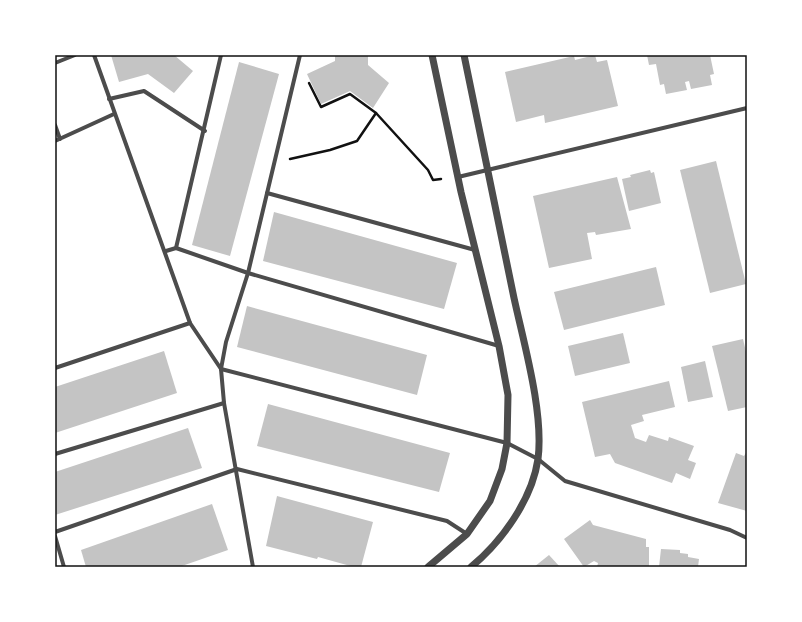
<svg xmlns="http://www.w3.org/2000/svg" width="802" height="622" viewBox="0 0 802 622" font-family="'Fira Sans Condensed',sans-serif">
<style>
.building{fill:#c4c4c4}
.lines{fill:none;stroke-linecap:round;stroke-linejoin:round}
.path{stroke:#111;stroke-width:2.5}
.minor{stroke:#4c4c4c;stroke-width:4}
.tertiary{stroke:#4c4c4c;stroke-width:7}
.neatline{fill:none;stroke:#111;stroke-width:1.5}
</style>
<rect width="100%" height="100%" fill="#fff"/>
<g class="building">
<polygon points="111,55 174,55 193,71 174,93 148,74 119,82"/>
<polygon points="335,55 368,55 368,65 389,83 373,108 350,91 321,104 307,74 335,61"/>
<polygon points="595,55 597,62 607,60 618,106 545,123 544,115 516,122 505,72 574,56 575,60"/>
<polygon points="647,55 710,55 714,74 710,75 712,85 691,89 689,81 685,82 687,90 666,94 664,84 660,85 656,64 649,65"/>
<polygon points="239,62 279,74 230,256 192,245"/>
<polygon points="716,161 746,284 710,293 680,170"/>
<polygon points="650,170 651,173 654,172 661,203 629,211 622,179 631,177 630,175"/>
<polygon points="617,177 631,229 596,235 595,232 587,233 592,259 549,268 533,196"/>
<polygon points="274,212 457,263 444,309 263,261"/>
<polygon points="656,267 665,305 564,330 554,292"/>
<polygon points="247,306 427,355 417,395 237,347"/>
<polygon points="623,333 630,363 575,376 568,346"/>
<polygon points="743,339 747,356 747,407 728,411 712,346"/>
<polygon points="164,351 177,393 55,433 55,387"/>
<polygon points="705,361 713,397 688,402 681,367"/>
<polygon points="669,381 675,407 642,415 644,421 631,425 635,438 646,442 649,435 668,441 669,437 694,446 688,460 696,463 690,479 676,473 672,483 615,463 610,454 595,457 582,402"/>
<polygon points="268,404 450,453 439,492 257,446"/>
<polygon points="188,428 202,468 55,515 55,472"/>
<polygon points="747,451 747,511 718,503 736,453 744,456"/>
<polygon points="277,496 373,522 361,567 354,567 318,557 317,559 266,546"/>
<polygon points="212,504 228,550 179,567 86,567 81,550"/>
<polygon points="590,520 593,525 646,539 646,547 649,547 649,567 597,567 598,563 594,561 584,567 564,539"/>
<polygon points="661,549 680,550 680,553 688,554 688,557 699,559 698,567 659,567"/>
<polygon points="549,555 560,567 534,567"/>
</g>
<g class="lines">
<g class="path">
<polyline points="309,83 321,107 350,94 376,113 428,170 433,180 441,179"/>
<polyline points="290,159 330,150 357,141 376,113"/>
</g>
<g class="minor">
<polyline points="94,55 190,323 221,369 224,403 253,567"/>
<polyline points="55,63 75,55"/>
<polyline points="109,99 144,91 205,131"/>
<polyline points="55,125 60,139"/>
<polyline points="55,141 114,114"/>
<polyline points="458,177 747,108"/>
<polyline points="267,193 475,250"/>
<polyline points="176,248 248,273 499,346"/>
<polyline points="166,251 176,248 221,55"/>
<polyline points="55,368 190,323"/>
<polyline points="221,369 507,443 538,459 565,481 730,530 747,538"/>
<polyline points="221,369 226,342 248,273 300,55"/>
<polyline points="55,454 224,403"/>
<polyline points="55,532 237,469 447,521 467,534"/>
<polyline points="55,536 64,567"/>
</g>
<g class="tertiary">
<path d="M464,55C480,136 497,217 514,298C524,344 544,413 538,459C532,500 502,541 471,567"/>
<polyline points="428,567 467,534 490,501 502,469 507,443 508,395 499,346 461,192 432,55"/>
</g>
</g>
<rect width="802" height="622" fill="none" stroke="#ffffff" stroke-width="112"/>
<rect x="56" y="56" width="690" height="510" class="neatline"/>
</svg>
